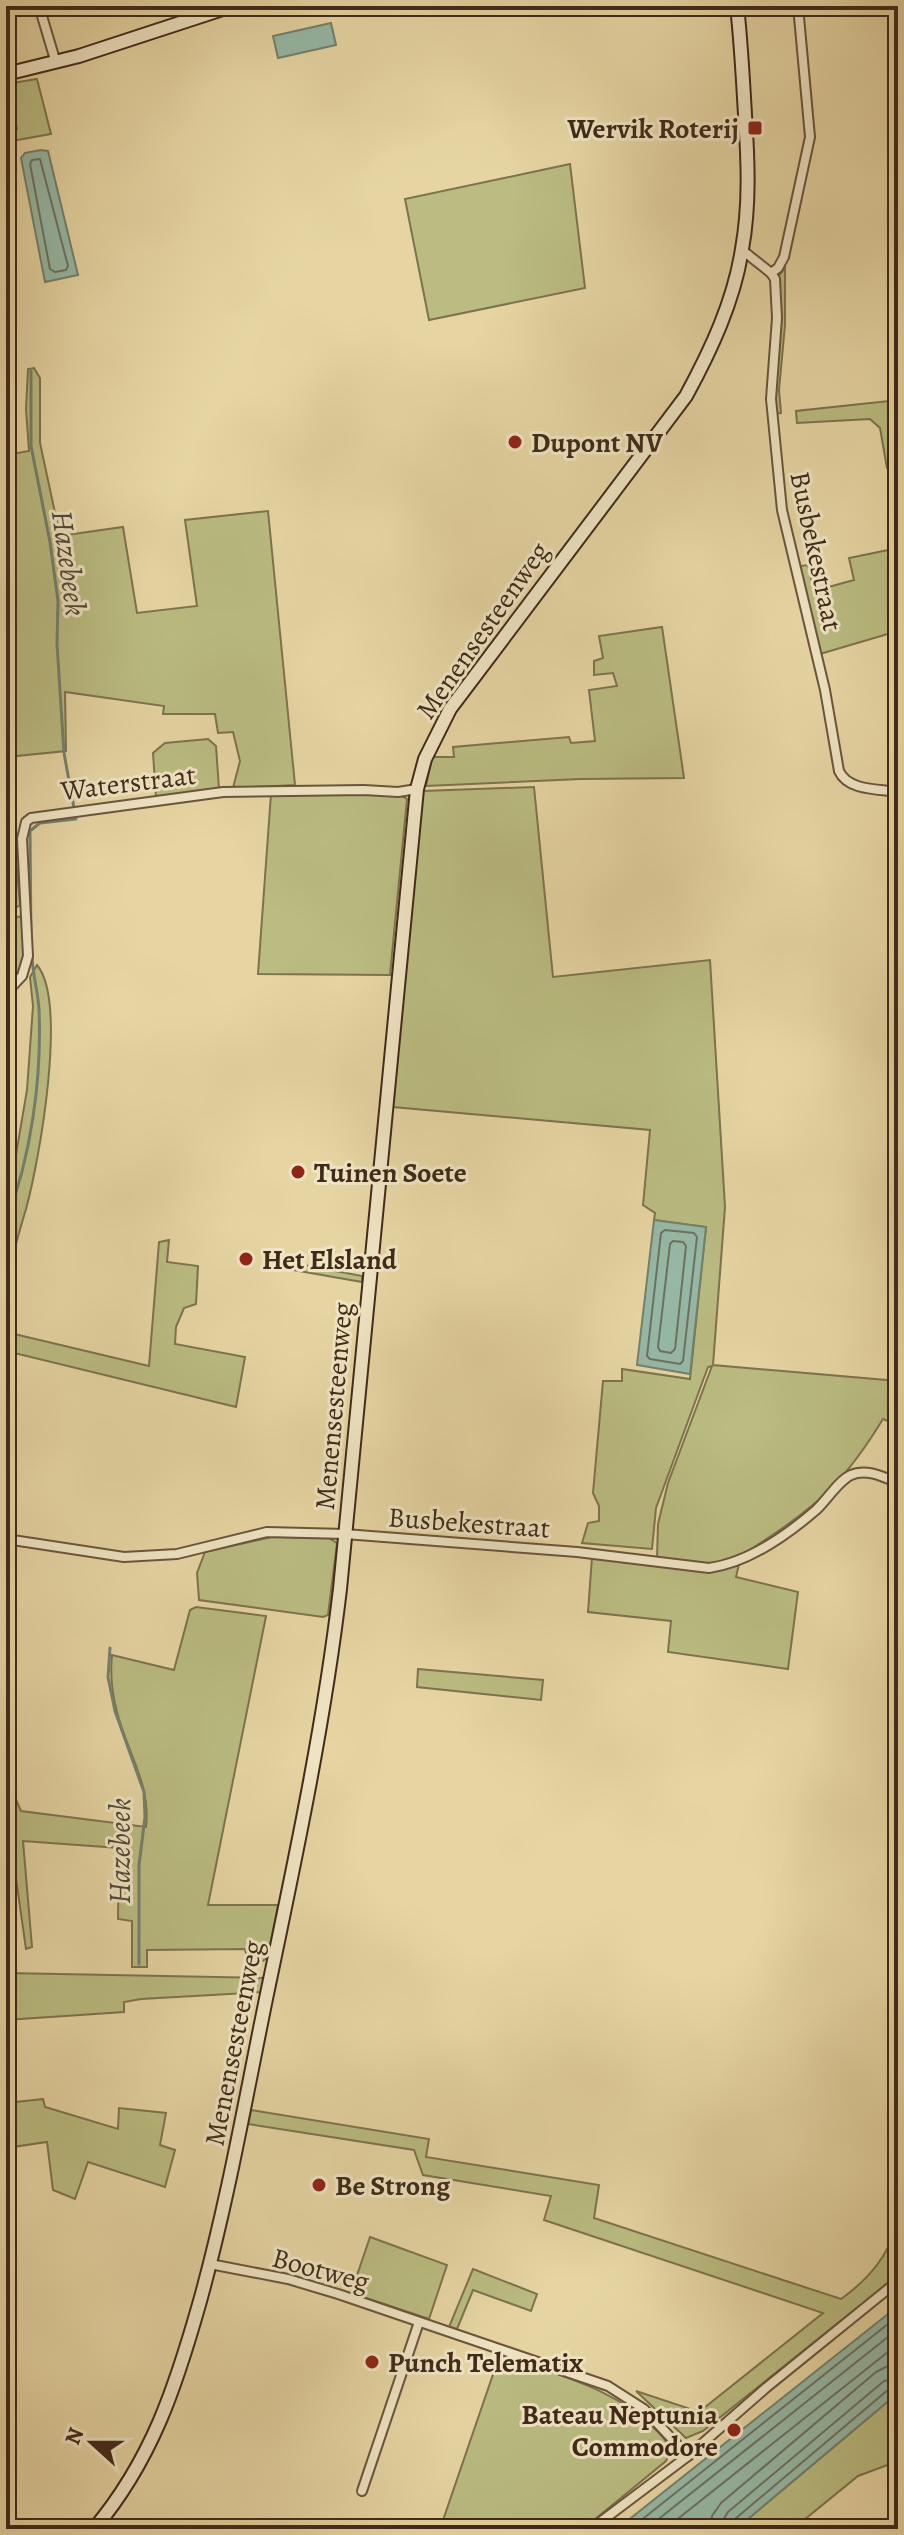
<svg xmlns="http://www.w3.org/2000/svg" width="904" height="2535" viewBox="0 0 904 2535" font-family="Alegreya,serif">
<style>
.green{fill:#babc81;stroke:#7d734d;stroke-width:2}
.water{fill:#96b9a7;stroke:#74806e;stroke-width:2}
.lines{fill:none;stroke-linecap:round;stroke-linejoin:round}
.shore{stroke:#6b7260;stroke-width:2}
.stream{stroke:#74806e;stroke-width:3}
.street-casing{stroke:#6a553c;stroke-width:12}
.secondary-casing{stroke:#402a19;stroke-width:16}
.street{stroke:#efe4c3;stroke-width:8}
.secondary{stroke:#efe4c3;stroke-width:12}
.poi-dot{fill:#8f2418;stroke:#efe4c3;stroke-width:3}
.labels{text-anchor:middle;stroke-width:6;stroke-linejoin:round;paint-order:stroke}
.poi-label{font-size:28px;font-weight:bold;fill:#402a19;stroke:#efe4c3;text-anchor:start}
.street-label{font-size:28px;fill:#402a19;stroke:#efe4c3}
.water-label{font-size:30px;font-style:italic;fill:#514735;stroke:#efe4c3}
</style>
<rect width="100%" height="100%" fill="#e6d5a3"/>
<filter id="stains"><feTurbulence type="fractalNoise" baseFrequency=".0025" numOctaves="4"/><feColorMatrix values="0 0 0 0 .2 0 0 0 0 .09 0 0 0 0 .02 0 0 0 .5 -.17"/></filter>
<radialGradient id="worn" r=".72"><stop offset=".6" stop-color="#630" stop-opacity="0"/><stop offset="1" stop-color="#630" stop-opacity=".3"/></radialGradient>
<g class="green">
<polygon points="37,79 51,134 6,142 6,133 17,129 12,104 6,105 6,84"/>
<polygon points="570,164 585,288 429,320 405,199"/>
<polygon points="785,268 785,325 779,390 781,413 776,414 773,385 778,277"/>
<polygon points="34,368 40,378 40,443 60,536 123,527 137,613 197,606 185,520 268,511 295,785 233,788 240,761 233,732 218,733 215,714 163,714 164,706 65,692 66,751 7,757 20,905 14,909 6,908 6,455 29,451 26,409 28,369"/>
<polygon points="898,400 898,473 897,467 887,468 880,428 870,419 797,423 796,411"/>
<polygon points="898,548 898,631 820,654 800,566 808,565 814,591 854,580 849,558"/>
<polygon points="662,627 684,778 581,779 426,786 432,757 454,757 453,747 569,737 571,743 595,741 589,690 617,686 613,673 594,675 594,661 603,658 599,636"/>
<polygon points="208,739 216,746 219,789 156,798 153,753 165,743"/>
<path d="M534,787L553,977L710,960L725,1207L713,1365L898,1381V1442L890,1440L895,1424L883,1419C848,1476 824,1501 768,1538C754,1547 740,1558 725,1562C704,1569 678,1561 657,1558L658,1524L668,1483L712,1366L708,1367L656,1508L652,1549L582,1543L588,1523L599,1521V1506L593,1493L603,1381H622V1369L690,1379L706,1227L654,1220L655,1213L643,1205L650,1130L393,1107L412,880L423,791Z"/>
<path d="M271,794C294,794 395,788 407,799L390,975L258,974Z"/>
<path d="M6,916L22,917C24,953 32,961 6,989Z"/>
<path d="M37,965C68,1002 39,1162 26,1209C18,1236 11,1259 6,1287V1195L12,1178L27,1090L33,1006L30,977Z"/>
<polygon points="169,1240 167,1262 198,1266 196,1304 184,1308 176,1327 175,1344 245,1357 236,1407 6,1351 6,1332 149,1366 159,1242"/>
<polygon points="282,1261 362,1276 362,1282 282,1268"/>
<polygon points="272,1537 329,1538 337,1543 328,1615 323,1617 199,1600 197,1573 205,1552"/>
<polygon points="592,1557 673,1566 739,1564 736,1577 798,1592 788,1669 668,1652 671,1621 588,1612"/>
<path d="M196,1607L266,1616L208,1905H278L268,1957L263,1961L247,1958L245,1949L147,1950V1967H132V1921L118,1919L119,1848L23,1841L32,1947L26,1949L10,1836L6,1825V1776L21,1811L146,1827C151,1784 127,1752 117,1712C112,1693 110,1674 112,1655L174,1670L190,1610Z"/>
<polygon points="418,1669 543,1680 541,1700 417,1687"/>
<polygon points="6,1973 265,1978 263,1992 141,1999 124,2002 124,2012 6,2020"/>
<polygon points="43,2099 45,2107 118,2129 119,2108 166,2113 160,2145 175,2150 165,2187 88,2162 75,2199 53,2190 47,2142 6,2148 6,2103"/>
<path d="M251,2110L429,2139L426,2157L599,2185L594,2218L841,2299C869,2279 888,2256 898,2223V2275L703,2431L686,2438L636,2391L699,2412L823,2313L544,2220L551,2196L423,2175L414,2150L248,2124Z"/>
<polygon points="370,2237 447,2265 429,2319 351,2293"/>
<polygon points="473,2269 537,2294 531,2311 473,2290 457,2329 449,2327"/>
<path d="M500,2354C555,2375 615,2387 656,2430C665,2439 674,2448 666,2461L583,2529H440Z"/>
<polygon points="898,2393 898,2455 893,2463 858,2476 793,2529 736,2529"/>
</g>
<g class="water">
<polygon points="331,23 336,45 278,58 273,36"/>
<polygon points="41,150 48,151 78,275 45,282 21,158 25,153"/>
<polygon points="654,1220 706,1227 690,1374 637,1365"/>
<polygon points="898,2306 898,2393 736,2529 617,2529"/>
</g>
<g class="lines">
<g class="shore">
<polygon points="40,159 68,266 66,270 55,272 50,269 30,164 32,160"/>
<polygon points="665,1230 694,1233 697,1237 683,1361 680,1364 650,1359 647,1356 661,1233"/>
<polygon points="673,1241 683,1242 686,1246 675,1349 671,1353 660,1351 658,1347 670,1244"/>
<polyline points="630,2529 898,2316"/>
<polyline points="646,2529 898,2329"/>
<polyline points="665,2529 898,2344"/>
<polyline points="710,2529 712,2516 721,2503 876,2372 888,2366 898,2365"/>
<polyline points="722,2529 723,2520 728,2512 884,2381 898,2377"/>
<polyline points="732,2529 735,2519 889,2389 898,2387"/>
</g>
<g class="stream">
<polyline points="31,371 31,446 50,542 58,601 57,644 64,753 74,808"/>
<polyline points="31,943 30,831 40,823 76,819"/>
<path d="M6,1222C31,1157 42,1079 39,1009C38,991 32,973 32,954"/>
<polyline points="110,1648 108,1677 115,1711 144,1792 145,1817 139,1865 139,1964"/>
</g>
<defs>
<g id="street">
<polyline points="39,6 56,63"/>
<polyline points="742,250 771,273"/>
<path d="M771,273L775,279L777,318L771,399L782,510L825,690L839,771C848,791 879,789 898,792"/>
<polyline points="771,273 778,268 784,257 810,137 798,6"/>
<polyline points="6,993 22,976 28,956 22,839 26,822 31,818 223,792 364,790 398,792 417,789"/>
<path d="M6,1539L124,1557L177,1554L267,1532L345,1534L577,1552L709,1568C747,1563 787,1535 816,1510C827,1500 838,1481 851,1475C866,1468 884,1477 898,1483"/>
<polyline points="210,2264 288,2279 338,2294 608,2386 644,2409 688,2456"/>
<polyline points="362,2491 419,2322"/>
<polyline points="591,2529 688,2456 767,2387 898,2281"/>
</g>
<g id="secondary">
<polyline points="6,74 79,56 232,6"/>
<path d="M94,2529C152,2460 176,2386 200,2301C228,2200 246,2096 267,1994C295,1860 324,1725 340,1589L417,789L425,759L450,709L686,396C711,350 734,301 742,249C750,205 748,160 745,115C743,79 741,42 737,6"/>
</g>
</defs>
<use href="#street" class="street-casing"/>
<use href="#secondary" class="secondary-casing"/>
<use href="#street" class="street"/>
<use href="#secondary" class="secondary"/>
</g>
<g class="poi-dot">
<rect x="747" y="120" width="16" height="16" rx="4"/>
<circle cx="515" cy="442" r="8"/>
<circle cx="298" cy="1172" r="8"/>
<circle cx="246" cy="1259" r="8"/>
<circle cx="319" cy="2185" r="8"/>
<circle cx="372" cy="2362" r="8"/>
<circle cx="734" cy="2430" r="8"/>
</g>
<g class="labels">
<g class="poi-label">
<text x="739" y="138" text-anchor="end">Wervik Roterij</text>
<text x="531" y="452">Dupont NV</text>
<text x="314" y="1182">Tuinen Soete</text>
<text x="262" y="1269">Het Elsland</text>
<text x="335" y="2195">Be Strong</text>
<text x="388" y="2372">Punch Telematix</text>
<text x="718" y="2424" text-anchor="end">Bateau Neptunia<tspan x="718" dy="32">Commodore</tspan></text>
</g>
<g class="street-label">
<text transform="translate(817 551) rotate(78)" y="10">Busbekestraat</text>
<text transform="translate(482 630) rotate(-55)" y="10">Menensesteenweg</text>
<text transform="translate(128 782) rotate(-7)" y="10">Waterstraat</text>
<text transform="translate(333 1406) rotate(-85)" y="10">Menensesteenweg</text>
<text transform="translate(469 1522) rotate(4)" y="10">Busbekestraat</text>
<text transform="translate(233 2043) rotate(-79)" y="10">Menensesteenweg</text>
<text transform="translate(321 2269) rotate(15)" y="10">Bootweg</text>
</g>
<g class="water-label">
<text transform="translate(69 563) rotate(82)" y="10">Hazebeek</text>
<text transform="translate(120 1851) rotate(-90)" y="10">Hazebeek</text>
</g>
</g>
<rect width="904" height="2535" fill="none" stroke="#e6d5a3" stroke-width="32"/>
<rect x="8" y="8" width="888" height="2519" fill="none" stroke="#402a19" stroke-width="4"/>
<rect x="16" y="16" width="872" height="2503" fill="none" stroke="#402a19" stroke-width="2"/>
<g transform="translate(92 2443) rotate(291)" stroke="#efe4c3" stroke-width="6" paint-order="stroke">
<path d="M0-6L14 30L0 20L-14 30Z" fill="#402a19"/>
<text y="-12" font-size="22" font-weight="bold" text-anchor="middle" fill="#402a19">N</text>
</g>
<rect width="100%" height="100%" filter="url(#stains)"/>
<rect width="100%" height="100%" fill="url(#worn)"/>
</svg>
